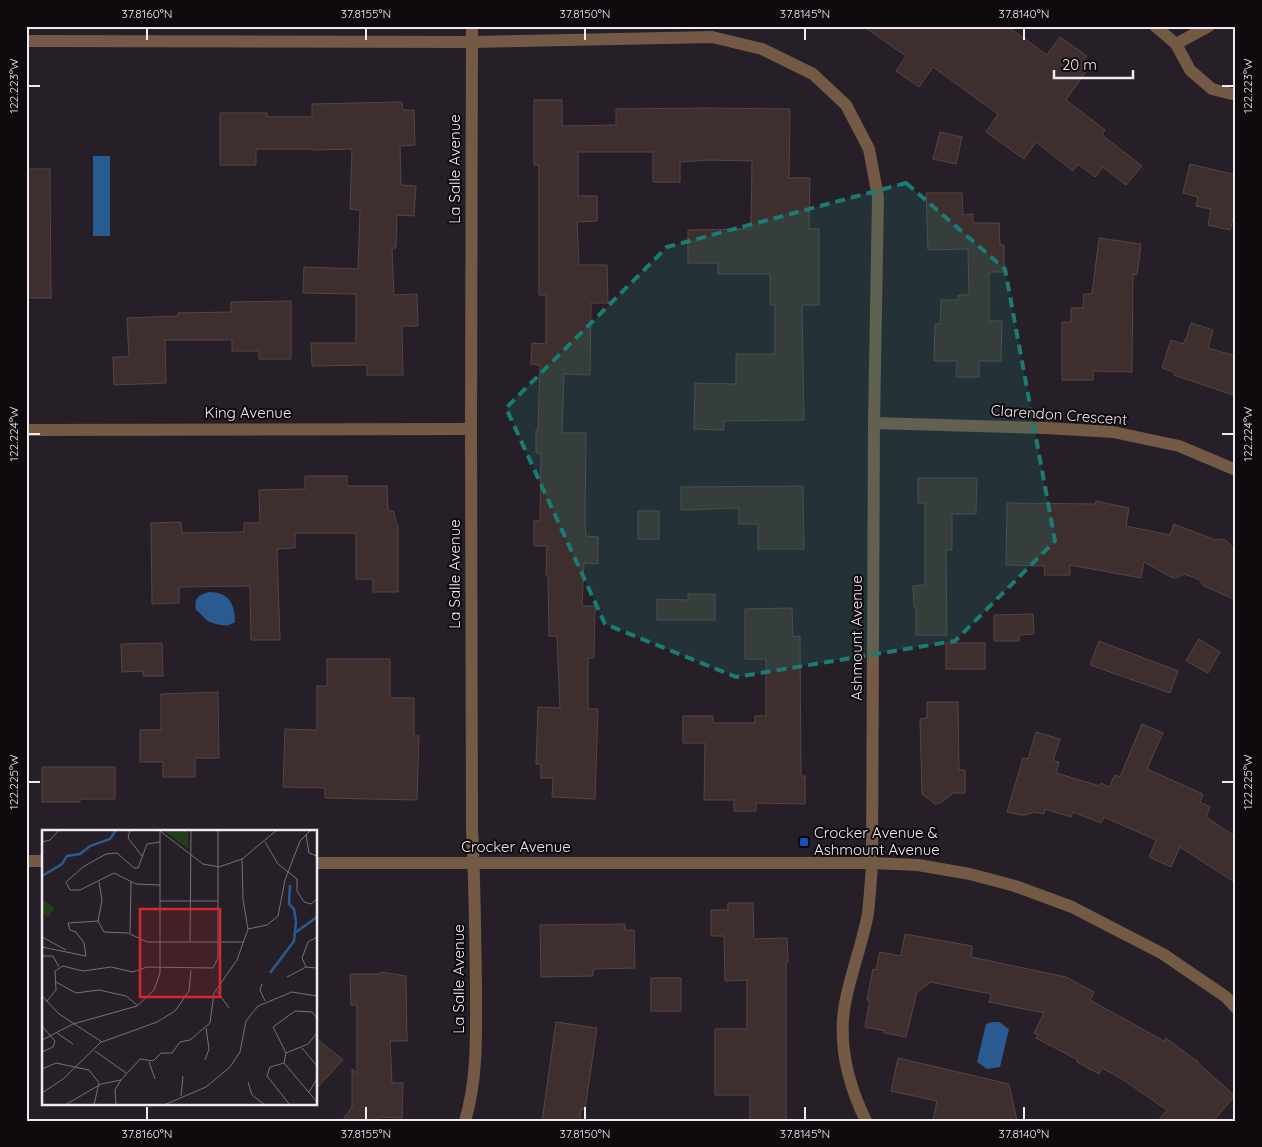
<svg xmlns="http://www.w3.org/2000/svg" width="1262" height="1147" viewBox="0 0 1262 1147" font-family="Quicksand,sans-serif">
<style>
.water{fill:#2a5b90}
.building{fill:#3e2f2e;stroke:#554644}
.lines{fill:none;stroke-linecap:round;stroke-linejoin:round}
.minor{stroke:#725a45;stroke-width:12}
.tertiary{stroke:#725a45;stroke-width:12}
.marked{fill:#1a7c74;fill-opacity:0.2;stroke:#1a7c74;stroke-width:4;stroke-dasharray:10 6;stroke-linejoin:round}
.ticks{fill:none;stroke:#f0eaf0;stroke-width:2}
.transit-dot{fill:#1a4fb4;stroke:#0e0a0e;stroke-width:2}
.labels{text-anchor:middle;stroke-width:4;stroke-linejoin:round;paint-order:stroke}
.street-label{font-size:15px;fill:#f0eaf0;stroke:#0e0a0e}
.poi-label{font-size:15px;fill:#f0eaf0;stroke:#0e0a0e;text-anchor:start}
.inset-river{fill:none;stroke:#2a5b90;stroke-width:2.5}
.inset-road{fill:none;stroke:#777078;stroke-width:1}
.view{fill:#d62828;fill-opacity:0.15;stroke:#d62828;stroke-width:2.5}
.inset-edge{fill:none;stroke:#f0eaf0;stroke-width:2.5}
.neatline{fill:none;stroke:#f0eaf0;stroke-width:2}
.ticks-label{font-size:12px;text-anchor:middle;fill:#f0eaf0}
</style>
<rect width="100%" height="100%" fill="#271f28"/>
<g class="water">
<rect x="93" y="156" width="17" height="80"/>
<path d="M209,592C229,592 235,604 235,622C228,628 216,625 208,621C204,618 200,613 196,610C194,598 198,595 209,592Z"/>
<polygon points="992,1022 999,1022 1009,1029 1000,1067 987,1069 977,1062 986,1024"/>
</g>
<g class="building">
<polygon points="863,26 1007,26 1047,55 1060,37 1087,56 1081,65 1087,70 1066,100 1105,130 1102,135 1142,166 1126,185 1103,167 1095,177 1078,164 1073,171 1036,142 1024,159 986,132 998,114 933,67 919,87 896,71 906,56"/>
<polygon points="534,100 562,100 562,126 616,125 616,109 706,108 790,109 789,178 810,178 809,229 819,229 819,305 802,305 804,420 724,421 724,430 694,429 695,383 736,384 736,354 775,354 775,305 770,305 770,274 718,274 718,263 688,263 688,230 751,229 752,161 709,160 680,162 680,182 653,182 653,152 578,152 578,196 597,196 597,221 577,222 579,265 607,265 608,303 591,303 590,375 564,374 562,433 586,433 585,522 586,536 598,537 598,564 584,563 582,606 595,606 594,658 588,658 588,709 598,709 595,799 552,797 553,778 541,778 541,764 536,764 538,707 560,708 557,636 549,636 548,575 546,575 547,546 534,546 534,521 540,521 541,453 536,453 536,430 538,430 540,365 531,364 532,343 546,344 546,295 539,295 539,165 534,165"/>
<polygon points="402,102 403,110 414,110 415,145 400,146 401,185 416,186 414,216 397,215 396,248 392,248 394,295 417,294 418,326 402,326 403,375 367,375 367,365 312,366 311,343 356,343 356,294 303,293 304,267 358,269 360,210 350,209 352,149 313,150 313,149 256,149 256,165 220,165 220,113 267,113 267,117 312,117 312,104"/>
<polygon points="940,132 962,137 956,164 933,159"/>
<polygon points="1190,164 1236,175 1236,208 1230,230 1208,225 1211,209 1196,206 1198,197 1183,193"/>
<polygon points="26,169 50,169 51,298 26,298"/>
<polygon points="926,193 962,193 963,215 973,214 973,223 999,223 1000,245 1004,245 1004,272 989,272 989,321 1002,321 1001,361 979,361 979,377 956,377 957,361 934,361 935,324 940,324 941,300 958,300 958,295 969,295 968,249 928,250"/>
<polygon points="1099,238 1141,244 1137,275 1133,274 1132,372 1093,371 1093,380 1062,380 1062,322 1071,322 1071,308 1083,308 1084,294 1092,294"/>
<polygon points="291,301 291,359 259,359 259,351 232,351 232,340 165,340 166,383 114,385 113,357 129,357 127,318 178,316 178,313 231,312 231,302"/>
<polygon points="1191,323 1213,330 1208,348 1236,356 1236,396 1174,375 1174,372 1162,368 1171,340 1183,344 1185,340 1186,340"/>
<polygon points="305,476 347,476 347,486 387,486 388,510 394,512 396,523 398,525 398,592 373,592 373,579 356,579 356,533 295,533 295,548 277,549 280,640 251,640 250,586 179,587 179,603 152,604 151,523 181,522 182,533 244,532 244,523 260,523 259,490 305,489"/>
<polygon points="918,478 977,478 976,514 952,514 952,550 946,550 947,635 916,635 916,607 914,607 913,586 925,585 925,503 918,503"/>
<polygon points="803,486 804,549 758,549 758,524 739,524 739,508 681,510 681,487"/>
<polygon points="1096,501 1129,508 1126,526 1170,535 1174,524 1215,540 1219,539 1226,540 1236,552 1236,600 1204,586 1198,579 1184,574 1176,578 1171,577 1144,562 1141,578 1070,565 1070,575 1044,575 1045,566 1006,565 1007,503 1095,504"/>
<rect x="638" y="511" width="21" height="28"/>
<polygon points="688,594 715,594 715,620 657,620 657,599 688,600"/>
<polygon points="792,608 793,637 800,636 801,776 805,776 805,804 756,803 756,811 734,811 734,800 704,800 705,743 683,743 683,716 713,716 713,723 755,723 755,716 766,716 766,659 745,659 745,609"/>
<polygon points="1033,614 1034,634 1019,635 1019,641 994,641 994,615"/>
<polygon points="1199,639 1220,652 1208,673 1186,661"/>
<polygon points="1099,641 1178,671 1170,693 1090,665"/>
<polygon points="162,643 163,676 143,676 143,671 122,672 121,644"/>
<rect x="946" y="643" width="39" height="26"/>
<polygon points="327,659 390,659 390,698 414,698 414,736 419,736 417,800 325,798 325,788 283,787 285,729 317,730 317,686 327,686"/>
<polygon points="218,692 219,758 195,758 195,777 163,777 163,762 140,762 140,730 161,730 161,694"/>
<polygon points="927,702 958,702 959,770 965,770 965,793 953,793 942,802 935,804 922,794 920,719 927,718"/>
<polygon points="1142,724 1163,733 1147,769 1203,794 1200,802 1210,807 1206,817 1236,837 1236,883 1180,847 1171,867 1149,857 1156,840 1104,817 1101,823 1073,812 1071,817 1045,809 1044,814 1034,812 1025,815 1020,815 1007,812 1023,758 1028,759 1036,732 1060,739 1053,761 1059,762 1056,773 1100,786 1101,783 1109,787 1115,775 1120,777"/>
<polygon points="42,767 115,767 115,799 80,799 80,802 42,802"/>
<polygon points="728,903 753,903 754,939 787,938 788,962 786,962 786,1121 750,1121 750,1095 715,1095 715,1029 747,1029 747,980 725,981 724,936 711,936 711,910 728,910"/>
<polygon points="625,924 625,930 634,930 635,968 593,969 593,976 541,977 540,925"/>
<polygon points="905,934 972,946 971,957 1066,977 1094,992 1090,1000 1164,1041 1166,1038 1198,1062 1198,1063 1235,1096 1213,1121 1158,1121 1167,1110 1122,1079 1102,1068 1099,1074 1077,1062 1078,1060 1036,1038 1038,1035 1034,1033 1044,1013 989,1002 991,994 931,982 917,992 906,1037 884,1033 885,1031 865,1027 870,1000 867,1000 873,969 876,970 880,952 901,956"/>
<polygon points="381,972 406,976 407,1041 390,1041 392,1083 403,1083 402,1118 378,1117 378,1121 342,1121 352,1107 352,1069 357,1073 357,1005 351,1005 350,974 381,974"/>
<rect x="651" y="978" width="30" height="33"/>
<polygon points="556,1022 597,1028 585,1109 581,1109 580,1121 542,1121"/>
<polygon points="316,1038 343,1060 316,1089"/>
<polygon points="898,1058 1009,1084 1017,1121 933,1121 937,1101 891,1091"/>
</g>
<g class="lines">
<g class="minor">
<polyline points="1155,26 1176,44 1190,70 1212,89 1236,95"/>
<path d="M26,41L472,42L712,37L762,49L813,74L846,105L869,149L878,197L874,423L872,863C871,879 870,896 868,913C863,941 853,967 847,994C836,1038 847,1082 866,1121"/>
<polyline points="1176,44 1209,26"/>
<polyline points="874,423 1046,428 1113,432 1179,446 1236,470"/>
<polyline points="26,430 471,429"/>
<path d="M465,1121C478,1078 476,1032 476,987C475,935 475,883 472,830L471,429L472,26"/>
</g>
<g class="tertiary">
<polyline points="26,861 44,861"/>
<polyline points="316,863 872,863 918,865 970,874 1015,886 1072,907 1163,954 1226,997 1236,1008"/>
</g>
</g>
<path class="marked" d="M906,183L1005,269L1055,541L955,641L736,677L605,624L506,408L667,247Z"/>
<path class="ticks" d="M147,28V40M366,28V40M585,28V40M805,28V40M1024,28V40M28,86H40M1222,86H1234M28,434H40M1222,434H1234M28,782H40M1222,782H1234M147,1107V1120M366,1107V1120M585,1107V1120M805,1107V1120M1024,1107V1120"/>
<rect class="transit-dot" x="799" y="837" width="10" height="10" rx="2.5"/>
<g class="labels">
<g class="street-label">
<text transform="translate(455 169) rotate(-90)" y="5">La Salle Avenue</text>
<text x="248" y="418">King Avenue</text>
<text transform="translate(1059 415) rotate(4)" y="5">Clarendon Crescent</text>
<text transform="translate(455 574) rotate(-90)" y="5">La Salle Avenue</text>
<text transform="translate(857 638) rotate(-90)" y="5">Ashmount Avenue</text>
<text x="516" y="852">Crocker Avenue</text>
<text transform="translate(459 979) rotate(-90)" y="5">La Salle Avenue</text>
</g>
<g class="poi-label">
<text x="814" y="838">Crocker Avenue &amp;<tspan x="814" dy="17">Ashmount Avenue</tspan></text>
</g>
</g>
<g transform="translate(42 830)">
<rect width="275" height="275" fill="#271f28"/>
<path d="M121,0H146V18H145ZM0,69L13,78L6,87L0,83Z" fill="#213e18"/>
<path class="inset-river" d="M0,46L20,34L25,26L38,24L48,16L68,9L74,0M254,102L275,87M228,143L252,111L254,92L252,79L247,74L248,55"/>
<path class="inset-road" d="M88,0L86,8L100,26M118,1L161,34L177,37L200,29L235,0M264,4L267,23L275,26M0,12L8,10L17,0M118,12L105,14L96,38H92L75,23L64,24L41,37L24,52L28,60H38L72,43L94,54L118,55M223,12L236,34L255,49V61L262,72L269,74L275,69M57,52L60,70L56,91L62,102L86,103L105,112H202M118,71H175M206,99L225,95L236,86L243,50L258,11L269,0M88,103L89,52M0,107L24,120M275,107L266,112L260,128L264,137L275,138M148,111L149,0M0,117L44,126L42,113L34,102L28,100L26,93L56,91M0,126H11L17,137M245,147L264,137M14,152L34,163L57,160L84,166L95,175M220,154L218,160L223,171M175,161L187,178M0,166L17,184L60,212L115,192L133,181L147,161L149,140M4,172L14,160L13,141L21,136L41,141L69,137L91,142L105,137L171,138L176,128V0M0,196L13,211L11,217L0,222M15,203L31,214M0,210L31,194L95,176L112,160L118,143V0M260,218L275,236M53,221L84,243M244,223L231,197L253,181L270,182L275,188M244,223L242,233L275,272M244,223L266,214L275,203M163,230L167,219L164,198M107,232L113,249M242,233L228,237L225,246L248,275M0,239L14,233L47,240L57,253L52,275M206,252L210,265L223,275M267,262L275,249M0,263L21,249L59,212M139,266L141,246M23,275L59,254L79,250L98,229L111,231L119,223H130L138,212L148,210L168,193L172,163L195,130L206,99L201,70L200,29M74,275L73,260L79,250M122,275L164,257L188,237L198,222L204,191L216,176L250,162L275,166"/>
<path class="view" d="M98,79H178V167H98Z"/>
<rect width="275" height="275" class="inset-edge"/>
</g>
<rect width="1262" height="1147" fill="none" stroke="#0e0a0e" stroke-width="55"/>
<path d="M1054 70v8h79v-8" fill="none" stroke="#f0eaf0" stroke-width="2.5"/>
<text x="1062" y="70" font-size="15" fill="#f0eaf0" stroke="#0e0a0e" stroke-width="4" paint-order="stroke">20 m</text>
<rect x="28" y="28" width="1206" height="1092" class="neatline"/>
<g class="ticks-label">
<text x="147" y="18">37.8160°N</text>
<text x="366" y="18">37.8155°N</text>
<text x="585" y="18">37.8150°N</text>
<text x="805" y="18">37.8145°N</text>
<text x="1024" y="18">37.8140°N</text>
<text transform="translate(1248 86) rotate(-90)" y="4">122.223°W</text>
<text transform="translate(14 86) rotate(-90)" y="4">122.223°W</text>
<text transform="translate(1248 434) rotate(-90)" y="4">122.224°W</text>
<text transform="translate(14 434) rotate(-90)" y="4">122.224°W</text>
<text transform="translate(1248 782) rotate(-90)" y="4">122.225°W</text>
<text transform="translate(14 782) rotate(-90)" y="4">122.225°W</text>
<text x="147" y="1138">37.8160°N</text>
<text x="366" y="1138">37.8155°N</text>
<text x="585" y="1138">37.8150°N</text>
<text x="805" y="1138">37.8145°N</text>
<text x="1024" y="1138">37.8140°N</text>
</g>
</svg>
